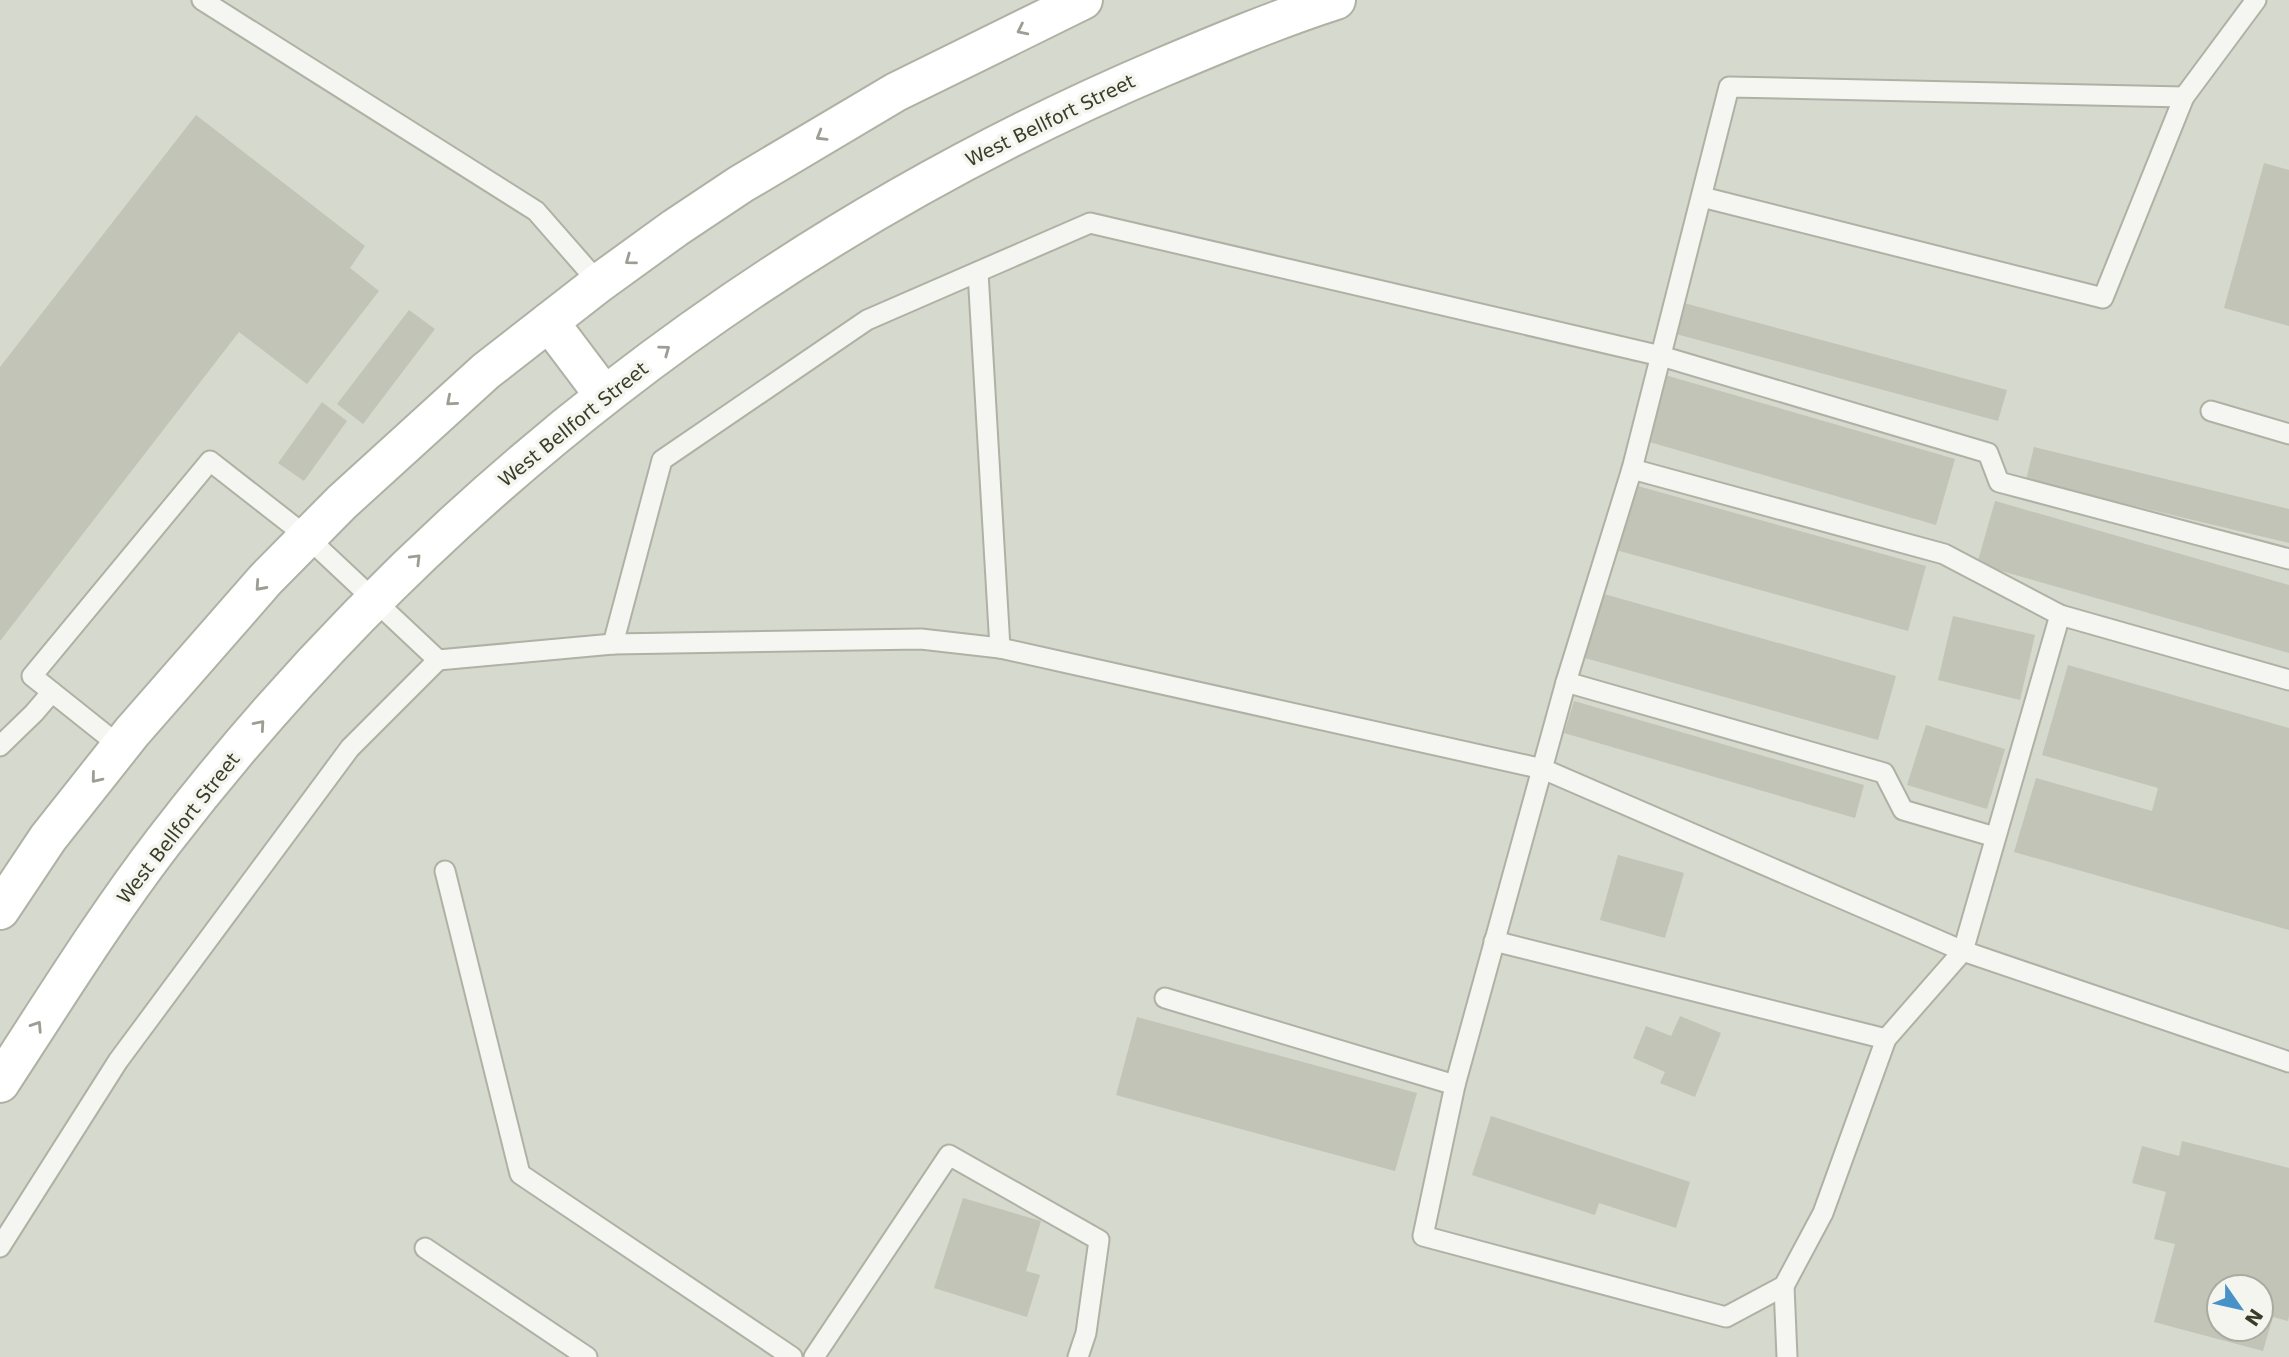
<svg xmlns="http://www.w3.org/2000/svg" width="2289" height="1357" viewBox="0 0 2289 1357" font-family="'DejaVu Sans',sans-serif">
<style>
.built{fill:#d6d9cd;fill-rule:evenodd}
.building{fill:#c1c4b6;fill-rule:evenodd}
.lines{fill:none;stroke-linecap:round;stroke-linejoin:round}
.lane-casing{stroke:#afb1a4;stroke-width:23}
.secondary-casing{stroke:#afb1a4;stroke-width:42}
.lane{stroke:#f5f6f1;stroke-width:19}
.secondary{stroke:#fff;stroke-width:38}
.oneway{stroke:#9c9e94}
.labels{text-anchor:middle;stroke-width:7;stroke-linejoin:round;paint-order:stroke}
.street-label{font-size:19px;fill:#393d28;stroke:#f4f5ee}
</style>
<rect width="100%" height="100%" fill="#e6e7de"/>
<path class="built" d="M0,0H2289V1357H0ZM2219,1287H2261V1329H2219Z"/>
<g class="building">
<polygon points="196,115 365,246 350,268 379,291 307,384 239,332 0,641 0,367"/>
<polygon points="2264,163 2289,170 2289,326 2224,308"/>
<polygon points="1684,303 2007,390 1998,421 1676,334"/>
<polygon points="409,310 435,329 363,424 337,404"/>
<polygon points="1665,375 1955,459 1936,525 1646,441"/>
<polygon points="322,402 347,421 304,481 278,463"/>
<polygon points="2034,447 2289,509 2289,543 2026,480"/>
<polygon points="1634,485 1926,566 1908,631 1616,550"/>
<polygon points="1995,501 2289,585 2289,653 1977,564"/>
<polygon points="1604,594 1896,676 1878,740 1585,658"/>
<polygon points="1953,616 2035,635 2020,700 1938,680"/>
<polygon points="2068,665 2289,728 2289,930 2014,852 2036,778 2152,811 2158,788 2042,755"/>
<polygon points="1574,701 1864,785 1855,818 1564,733"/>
<polygon points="1926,725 2005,749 1987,809 1907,785"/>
<polygon points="1618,855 1684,873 1665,938 1600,920"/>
<polygon points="1680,1016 1721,1033 1695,1097 1660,1083 1665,1072 1633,1058 1646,1026 1671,1036"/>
<polygon points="1137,1017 1417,1093 1395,1171 1116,1095"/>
<polygon points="1491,1116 1690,1182 1676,1228 1599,1203 1595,1215 1472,1175"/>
<path d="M2182,1141L2289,1168V1316L2288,1321L2273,1317L2263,1351L2154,1322L2175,1244L2154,1239L2166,1192L2132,1183L2142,1146L2179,1156ZM2219,1287H2261V1329H2219Z"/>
<polygon points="963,1198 1041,1221 1026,1271 1040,1275 1027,1317 934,1288"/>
</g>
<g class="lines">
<defs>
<g id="lane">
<polyline points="202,0 536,211 599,283"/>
<polyline points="1702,197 2103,298 2184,97 2256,0"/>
<polyline points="2211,411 2289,434"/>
<polyline points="2060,615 2289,680"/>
<polyline points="613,644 662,460 867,320 1090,223 1661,356 1988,453 1999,482 2289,559"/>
<polyline points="1000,648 1543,769 1963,951 2289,1062"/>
<polyline points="1566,682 1884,773 1903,810 1995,837"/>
<polyline points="0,746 34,713 52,692"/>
<polyline points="121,747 32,676 210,461 306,536 438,660 613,644 921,639 1000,648 978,272"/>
<polyline points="445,871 520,1174 792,1357"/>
<polyline points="1494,941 1886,1039"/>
<polyline points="1165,998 1455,1085 1423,1236 1726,1317 1784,1286 1823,1213 1886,1039 1963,951 2060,615 1944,554 1632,469"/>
<polyline points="1455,1085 1566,682 1632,469 1729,87 2184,97"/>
<polyline points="0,1247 118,1061 350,748 438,660"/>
<polyline points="425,1248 587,1357"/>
<polyline points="1784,1286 1787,1357"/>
<polyline points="814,1357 949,1155 1099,1240 1086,1333 1078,1357"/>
</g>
<g id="secondary">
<polyline points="549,322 604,395"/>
<polyline points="0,910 48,838 132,732 265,580 342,502 486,371 599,283 675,228 741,184 896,92 1083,0"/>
<path d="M0,1083C53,1002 104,919 163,842C425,501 767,235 1163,67C1220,43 1277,19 1336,0"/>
</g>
</defs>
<use href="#lane" class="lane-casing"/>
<use href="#secondary" class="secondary-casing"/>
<use href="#lane" class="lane"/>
<use href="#secondary" class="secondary"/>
</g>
<defs><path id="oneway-chevron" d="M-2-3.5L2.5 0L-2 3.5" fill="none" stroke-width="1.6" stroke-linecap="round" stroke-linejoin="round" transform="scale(1.75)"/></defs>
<g class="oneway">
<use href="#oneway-chevron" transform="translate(1022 30) rotate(154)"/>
<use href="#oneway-chevron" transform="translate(821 136) rotate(149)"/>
<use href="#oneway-chevron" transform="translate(630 260) rotate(144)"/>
<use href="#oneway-chevron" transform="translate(665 350) rotate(-36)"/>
<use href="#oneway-chevron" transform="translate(451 401) rotate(139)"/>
<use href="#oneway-chevron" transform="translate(416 559) rotate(-45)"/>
<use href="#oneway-chevron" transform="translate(260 586) rotate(132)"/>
<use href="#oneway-chevron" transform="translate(260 725) rotate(-49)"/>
<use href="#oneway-chevron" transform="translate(96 778) rotate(129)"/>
<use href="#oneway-chevron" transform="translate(37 1026) rotate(-57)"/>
</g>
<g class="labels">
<g class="street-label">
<text transform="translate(1050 120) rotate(-26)" y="7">West Bellfort Street</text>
<text transform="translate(573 424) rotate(-39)" y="7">West Bellfort Street</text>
<text transform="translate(178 828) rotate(-52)" y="7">West Bellfort Street</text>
</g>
</g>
<g transform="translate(2240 1308) rotate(124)"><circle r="33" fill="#f4f5ee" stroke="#a9ab9f" stroke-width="2"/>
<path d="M0-5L12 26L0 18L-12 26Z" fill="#4992c7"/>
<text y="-10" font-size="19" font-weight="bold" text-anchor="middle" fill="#393d28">N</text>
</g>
</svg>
